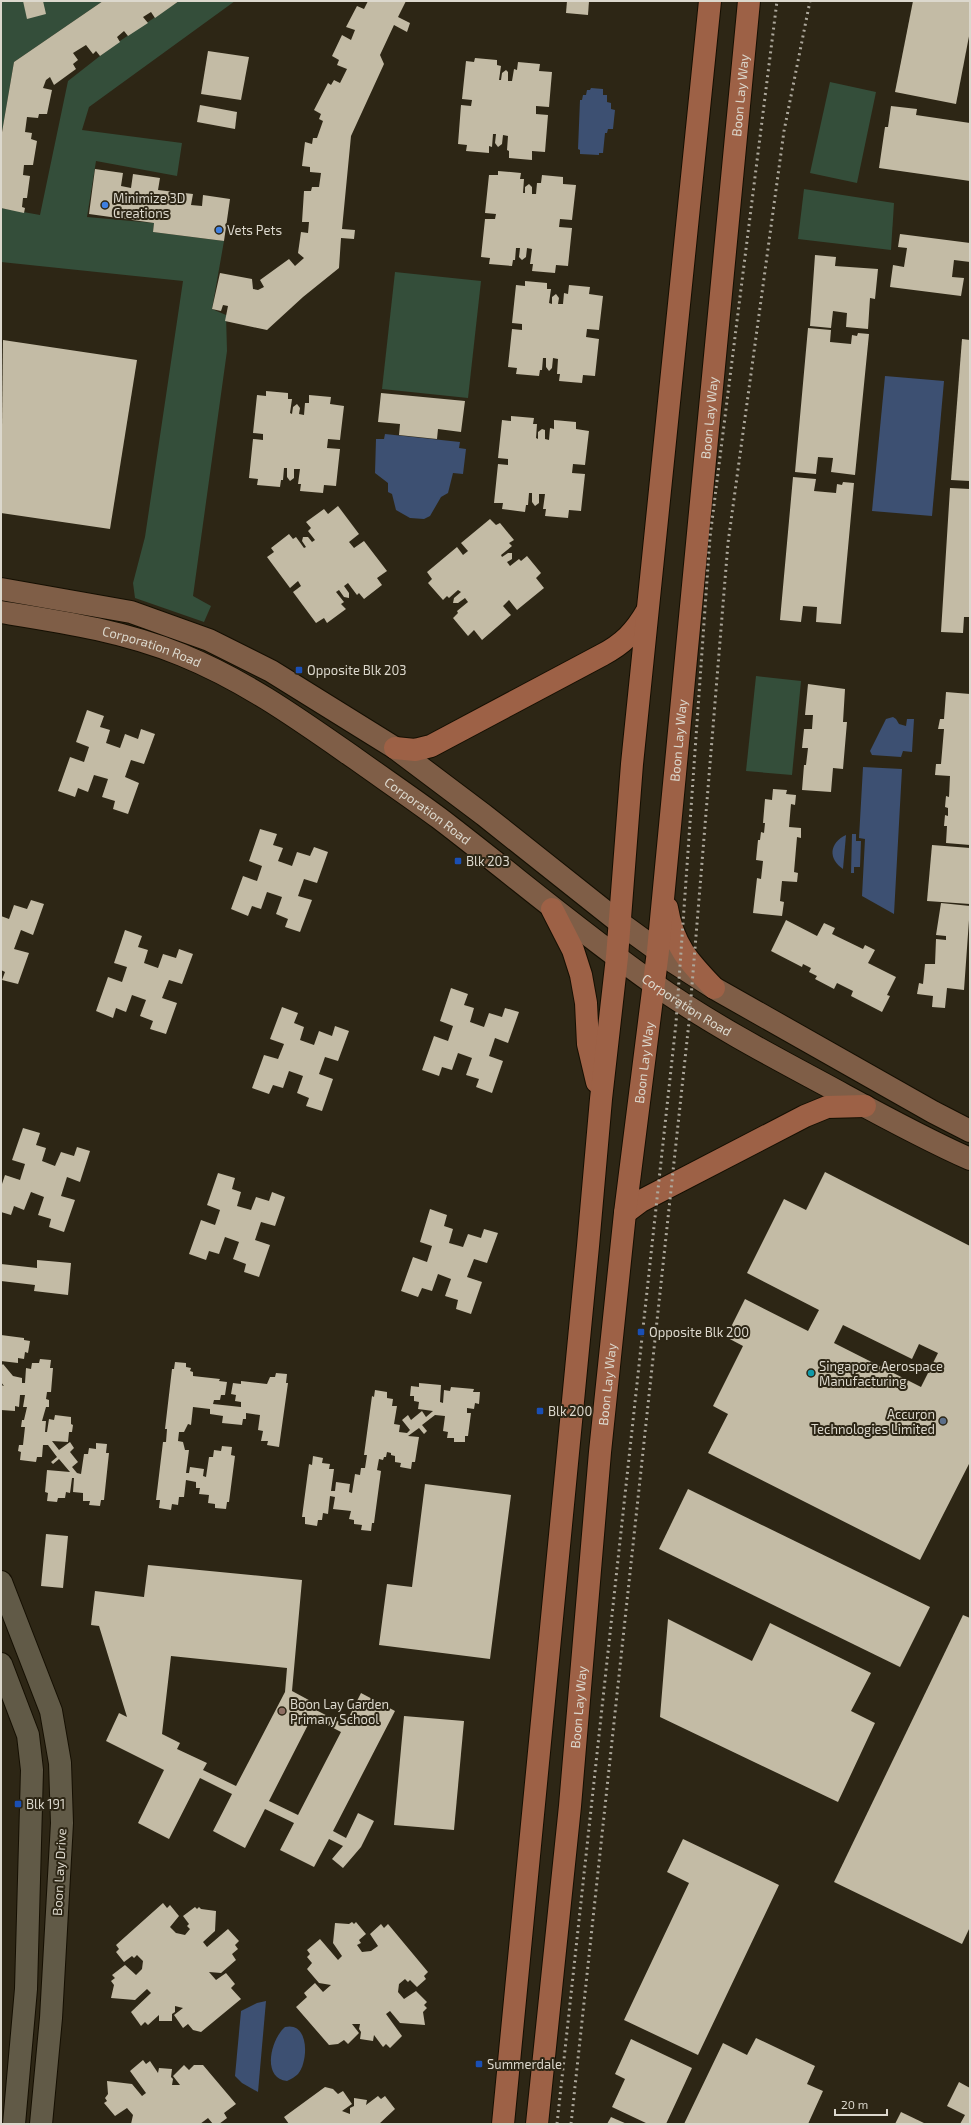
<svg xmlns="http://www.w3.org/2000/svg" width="971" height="2125" viewBox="0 0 971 2125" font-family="'Exo 2',sans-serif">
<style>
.green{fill:#344e3a}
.water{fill:#3d5072}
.building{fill:#c3bba5;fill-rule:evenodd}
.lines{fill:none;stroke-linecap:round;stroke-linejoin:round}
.tertiary-casing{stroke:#150f02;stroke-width:24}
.secondary-casing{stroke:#150f02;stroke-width:24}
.primary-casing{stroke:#150f02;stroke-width:24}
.tertiary{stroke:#615a47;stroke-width:22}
.secondary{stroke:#7f5e47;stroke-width:22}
.primary{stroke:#9d6146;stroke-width:22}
.rail{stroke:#ada89c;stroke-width:3;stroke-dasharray:2 4;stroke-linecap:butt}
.shop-dot{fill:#3f7fe0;stroke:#2d2615;stroke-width:1.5}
.transit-dot{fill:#1a4fb4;stroke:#2d2615;stroke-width:1.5}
.culture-dot{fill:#0f9aa8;stroke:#2d2615;stroke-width:1.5}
.service-dot{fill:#5c6f8a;stroke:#2d2615;stroke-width:1.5}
.education-dot{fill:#8d6e63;stroke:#2d2615;stroke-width:1.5}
.labels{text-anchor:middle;stroke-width:4;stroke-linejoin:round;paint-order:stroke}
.street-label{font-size:13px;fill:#dcd8cd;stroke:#2d2615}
.poi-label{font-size:13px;fill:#dcd8cd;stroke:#2d2615;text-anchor:start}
</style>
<rect width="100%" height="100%" fill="#2d2615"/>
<g class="green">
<polygon points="1,1 103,1 14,62 1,138"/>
<polygon points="179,1 235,1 89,107 82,130 182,143 177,176 96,161 87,217 154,223 153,232 224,241 212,309 226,315 227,351 193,596 211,606 204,622 135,598 133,583 145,537 183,281 1,262 1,208 40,215 68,81 114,45"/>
<polygon points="830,82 876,92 857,183 810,173"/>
<polygon points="804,189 894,203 891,250 798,239"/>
<polygon points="395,272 481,281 468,398 382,389"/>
<polygon points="756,676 801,681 792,775 746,771"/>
</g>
<g class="water">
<polygon points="591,88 603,89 603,95 607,95 607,102 611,103 611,109 615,110 613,129 608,129 607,133 605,133 603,153 599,153 599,155 580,154 580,150 578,149 580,100 582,100 583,95 586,95 587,90 590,90"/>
<polygon points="885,376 944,381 932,516 872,511"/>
<polygon points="385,434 460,442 459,448 466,449 463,474 453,473 448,493 441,497 430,516 424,519 410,518 396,510 392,494 388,492 388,483 375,473 376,439 384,439"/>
<polygon points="893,717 896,719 899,724 906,726 907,719 914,719 912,752 903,751 901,757 872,755 870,751 886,719"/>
<polygon points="863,767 902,769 894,914 862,896 865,839 859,838"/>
<polygon points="852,834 856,834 856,841 861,841 860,867 854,867 854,873 851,873"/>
<path d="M846,835L843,869C828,859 829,843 846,835Z"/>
<polygon points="266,2001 258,2092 242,2083 235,2076 241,2011 257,2003"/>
<path d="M285,2027C309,2021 309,2061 298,2074C295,2077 291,2079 287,2081C261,2078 271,2039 285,2027Z"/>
</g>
<g class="building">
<polygon points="23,1 43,1 46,14 27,19"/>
<polygon points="103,1 179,1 155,18 151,12 143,17 148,23 128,36 124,31 117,37 120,42 100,56 96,51 93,54 86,45 73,53 78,60 73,64 76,69 54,85 50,77 46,80 43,88 52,90 47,114 39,114 38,118 27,117 25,132 32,133 31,139 37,141 33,165 24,165 23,175 30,176 27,198 23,198 22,207 25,208 24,213 1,208 1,138 14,62"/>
<polygon points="368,1 406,1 398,17 410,23 407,32 394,25 380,55 384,64 351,136 342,229 355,230 354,239 341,238 339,268 303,297 267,330 225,321 228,306 223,305 221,311 212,309 220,273 252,279 253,289 258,290 264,287 260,280 289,259 295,266 304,258 298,253 301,232 308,233 309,222 302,222 304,191 311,191 312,187 319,187 321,173 310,172 310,167 302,166 305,142 312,144 313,138 317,138 323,121 319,119 321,114 314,110 328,83 331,85 334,80 340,83 347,69 337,65 339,60 332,56 342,35 351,40 355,30 346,27 357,6 364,9"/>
<polygon points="567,1 589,1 588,15 566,13"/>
<polygon points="913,1 970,1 970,31 956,104 895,92"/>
<polygon points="208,51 249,57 241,100 201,94"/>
<polygon points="475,58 497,60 497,65 501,66 499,80 501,80 502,73 506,70 508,72 508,81 512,81 514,69 517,70 518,62 540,64 539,71 552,72 549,107 536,106 536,114 548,115 545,152 532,151 532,160 509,158 509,151 507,150 508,136 503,135 502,144 498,147 495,143 496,134 493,134 492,147 489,146 489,153 466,151 467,145 458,144 461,105 471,106 472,100 462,99 466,61 474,62"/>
<polygon points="200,105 237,112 235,129 197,122"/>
<polygon points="891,106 917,109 916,115 970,123 970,181 879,168 885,127 888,127"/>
<polygon points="95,169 123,173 121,186 131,188 133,174 160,178 158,190 193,194 191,205 202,206 203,195 230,199 224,241 153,232 154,223 89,214"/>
<polygon points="498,171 521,173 520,179 524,179 523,193 525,193 525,187 529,184 532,187 532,194 536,194 537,183 541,183 542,175 563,177 563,184 576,185 572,220 560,219 559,227 572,228 568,266 556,265 555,273 532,271 533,264 530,264 532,249 527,248 526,257 522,260 519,257 520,248 516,248 515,260 513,260 512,266 489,264 490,258 481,257 485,219 495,219 496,214 485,213 489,175 498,175"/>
<polygon points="900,234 970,243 970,262 954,260 952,277 964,278 961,296 890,287 893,265 904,267 907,248 898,247"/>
<polygon points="815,255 836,257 835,266 878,269 875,299 870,298 868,329 846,327 847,313 833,311 831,328 810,326"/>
<polygon points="525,281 547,283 547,289 551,289 549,303 552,304 552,297 556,294 559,298 558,304 563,304 564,293 568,294 569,285 590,287 589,294 603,296 599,330 587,329 586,337 599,339 595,376 583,375 582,383 559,381 560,374 557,374 558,359 553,358 552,368 549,371 546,367 546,358 543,358 542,370 540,370 539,376 516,374 517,368 508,367 512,329 522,330 522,324 512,323 516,285 525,286"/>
<polygon points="808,328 831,330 830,342 851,344 852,335 857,336 858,333 869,334 855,475 831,472 833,458 818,457 816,474 795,472"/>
<polygon points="962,339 970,340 970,481 951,480"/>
<polygon points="3,340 137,360 110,529 1,513"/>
<polygon points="266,391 288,393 288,399 292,399 290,413 292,414 293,407 297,404 300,408 299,414 304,415 305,403 309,403 309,395 331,397 330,404 344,406 340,440 328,439 327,448 340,449 336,486 324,485 323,493 300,491 301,484 298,484 300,469 294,469 294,478 290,481 287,477 287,468 284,468 283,480 281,480 280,487 257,485 258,479 249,478 253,439 263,440 263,434 253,433 257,395 266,396"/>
<polygon points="381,393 465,401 461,432 438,429 437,439 399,435 400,424 378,422"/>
<polygon points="511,416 534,418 533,424 537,424 536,438 538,439 538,432 542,429 545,430 545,439 549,440 550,428 554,429 554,420 576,422 576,429 589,431 585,465 573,464 572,473 585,474 581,511 569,510 568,518 545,516 546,509 543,509 545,494 539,494 539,503 535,506 532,502 532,493 529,493 528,505 526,505 525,512 502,509 503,503 494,503 498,464 508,465 508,459 498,458 502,420 511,421"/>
<polygon points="793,477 816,479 814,491 836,493 837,484 842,485 843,482 854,483 841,624 816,622 817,607 803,606 801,622 780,620"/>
<polygon points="950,488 970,489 970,617 964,617 963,633 941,632"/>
<polygon points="338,506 359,534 349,542 354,548 364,541 387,571 377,578 382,585 364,599 359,593 357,595 348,583 344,586 349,593 349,598 344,597 339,590 336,592 344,602 341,604 346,609 327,623 324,618 316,623 293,592 301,586 298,581 290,588 267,557 274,552 271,548 289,534 293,539 296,537 304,548 306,547 302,541 303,537 308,537 312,542 315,540 308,531 311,528 306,522 324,509 328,514"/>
<polygon points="490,519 496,525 500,523 514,540 509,543 512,546 501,555 502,557 508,553 512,553 512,559 507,562 510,566 519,559 521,561 527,556 541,573 536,578 544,588 517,610 509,600 503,606 511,615 482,640 474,630 468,636 453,618 458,613 457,611 468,602 465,598 458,603 453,603 454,598 461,592 458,590 449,598 447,596 443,600 428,583 432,579 427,572 457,547 463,555 468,551 461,543"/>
<polygon points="808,684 845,689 843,722 847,722 843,769 833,768 831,792 802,790 804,765 806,765 808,748 802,748 804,729 812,729 813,715 805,715"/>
<polygon points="946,692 970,694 970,845 946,843 947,826 944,826 945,815 948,816 948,808 945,807 946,796 949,797 950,776 935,775 936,764 941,764 944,729 938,729 940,719 944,719"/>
<polygon points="87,710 104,716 100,727 110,730 106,743 120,748 125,734 138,739 141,729 155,734 144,764 131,760 125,777 139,783 128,814 113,809 115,801 102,797 108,779 94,775 88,792 78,788 75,797 58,791 70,757 84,762 89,747 76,742"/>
<polygon points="773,789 787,790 786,794 796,795 795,805 791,804 789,827 801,828 801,838 797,837 794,872 798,873 797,882 782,881 780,901 784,902 782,916 753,913 757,878 761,879 763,861 756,860 758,840 760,840 761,832 764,833 765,823 763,823 765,799 772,800"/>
<polygon points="260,829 277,834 273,845 283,848 278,861 292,866 297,852 310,856 314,847 328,852 317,883 304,879 298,896 312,900 300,932 285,927 288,919 276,914 282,897 267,892 261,909 252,906 248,916 231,909 243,876 257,881 262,866 249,861"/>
<polygon points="932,845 970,848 970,904 927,901"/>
<polygon points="31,900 44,904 33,935 21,930 14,949 29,953 18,984 2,980 5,972 1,970 1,916 9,919 14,905 27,909"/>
<polygon points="941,903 970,906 964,990 947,988 945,1008 932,1007 933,996 917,994 919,983 923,984 925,964 935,964 936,939 946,940 946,936 936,935"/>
<polygon points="786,920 817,936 824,923 835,928 832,934 863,949 865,945 875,950 868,963 896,977 887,995 890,996 882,1012 851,996 853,991 837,983 834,989 815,979 817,976 809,972 811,968 803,964 802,967 771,951"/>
<polygon points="125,930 142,936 138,947 148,950 144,963 158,968 163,954 176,958 179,949 193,954 182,984 169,980 162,998 177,1003 166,1034 150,1029 153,1021 140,1016 146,1000 132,995 126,1012 116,1008 113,1018 96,1011 108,977 122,982 127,967 114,963"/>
<polygon points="451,988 468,994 464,1005 474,1008 470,1022 484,1027 489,1013 502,1017 505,1008 519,1012 508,1043 495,1038 489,1056 503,1061 492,1093 476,1087 479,1079 466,1075 472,1058 458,1053 452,1070 442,1067 439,1076 422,1070 434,1036 448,1041 453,1026 440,1021"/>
<polygon points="282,1007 298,1013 294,1023 304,1027 300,1040 314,1045 319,1031 332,1036 335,1026 349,1031 338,1061 325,1057 319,1074 333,1079 322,1111 306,1106 309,1098 297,1093 303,1076 289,1071 283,1088 273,1085 269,1094 252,1088 264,1055 278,1059 284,1044 270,1039"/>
<polygon points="23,1128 40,1133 36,1145 46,1148 42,1161 55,1166 61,1152 74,1156 77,1147 90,1151 80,1182 67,1177 61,1196 75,1200 64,1232 49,1227 51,1219 38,1215 44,1197 31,1192 24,1210 14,1206 11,1215 1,1212 1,1187 5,1175 20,1180 25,1164 12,1160"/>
<path d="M825,1172L970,1246V1462L920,1560L708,1453L728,1414L713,1406L743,1346L726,1337L745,1299L808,1331L819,1310L747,1273L784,1199L806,1210ZM843,1325L912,1359L919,1344L938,1353L921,1387L834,1343Z"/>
<polygon points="218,1173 235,1178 232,1189 241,1192 237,1206 251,1210 256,1197 269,1201 272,1192 285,1197 275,1226 261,1222 255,1240 270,1245 259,1277 244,1272 246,1264 233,1259 239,1242 225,1237 219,1254 209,1251 206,1260 189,1254 201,1220 215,1225 220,1210 207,1205"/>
<polygon points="430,1209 447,1215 444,1226 453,1229 449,1243 463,1247 468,1234 481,1238 484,1229 498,1233 487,1263 474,1259 467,1277 482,1282 471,1314 456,1309 458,1300 445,1296 451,1279 438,1274 432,1291 422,1288 418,1297 401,1291 413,1257 427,1262 432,1246 420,1242"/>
<polygon points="37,1260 71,1263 68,1295 34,1291 35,1285 1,1281 1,1264 37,1268"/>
<polygon points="1,1335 24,1338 24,1340 30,1341 28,1353 25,1352 24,1359 18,1358 18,1363 1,1361"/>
<polygon points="40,1359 51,1360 50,1368 53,1368 51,1392 47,1392 46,1399 49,1400 49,1407 46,1407 42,1421 46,1421 45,1432 47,1432 49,1419 54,1420 55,1415 71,1417 71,1424 73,1425 72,1432 69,1432 68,1442 52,1441 59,1450 70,1442 74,1448 70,1452 78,1462 72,1467 77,1473 81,1474 84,1454 88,1454 89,1448 96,1449 96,1443 107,1444 106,1453 109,1453 104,1500 101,1500 100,1506 89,1505 90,1501 83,1501 83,1493 73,1492 74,1478 72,1478 70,1493 66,1492 65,1498 58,1498 57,1502 47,1501 48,1493 45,1492 47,1470 70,1472 59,1459 53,1464 51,1462 57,1457 48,1445 43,1445 42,1457 37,1457 36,1462 20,1460 21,1452 18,1451 19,1445 23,1445 25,1427 21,1427 22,1420 24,1420 27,1407 23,1407 25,1395 20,1395 19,1407 15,1406 15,1411 1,1410 1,1385 4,1386 1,1382 1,1366 3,1364 13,1376 22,1378 22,1383 25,1383 26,1368 31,1369 32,1363 39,1363"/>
<polygon points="175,1362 186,1363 186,1367 191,1368 190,1371 193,1372 193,1376 220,1379 219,1381 227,1382 225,1395 221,1395 220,1400 214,1400 213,1404 241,1407 241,1402 235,1401 236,1395 231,1394 233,1383 241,1384 241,1381 267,1384 270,1377 275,1377 276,1373 287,1374 286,1383 288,1383 279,1447 267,1445 268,1441 261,1441 263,1431 258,1430 260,1415 246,1413 246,1419 243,1419 242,1425 222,1423 223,1416 210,1414 210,1409 193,1407 191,1425 188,1424 184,1432 179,1432 178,1441 183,1442 185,1450 189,1450 186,1473 189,1473 190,1467 204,1469 203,1476 206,1477 209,1457 213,1457 214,1450 221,1451 222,1446 232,1447 231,1455 235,1456 229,1502 227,1502 226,1509 215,1508 215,1504 208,1503 209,1495 199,1494 200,1488 196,1488 196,1482 186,1480 184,1497 179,1497 178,1505 172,1504 171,1510 159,1508 160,1500 156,1500 163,1442 166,1442 167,1429 165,1429 172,1369 174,1369"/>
<polygon points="419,1383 441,1385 440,1402 443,1403 444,1390 450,1391 451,1387 474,1389 473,1392 480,1392 479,1404 475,1403 474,1409 467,1408 467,1413 471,1413 468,1436 465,1436 465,1442 454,1442 454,1438 447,1438 448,1432 443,1431 445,1416 435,1415 422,1425 427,1431 424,1434 419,1428 408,1436 419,1437 415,1462 412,1462 411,1469 400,1467 401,1463 395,1462 395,1456 391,1455 391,1453 387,1452 386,1457 384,1457 383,1460 379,1459 377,1470 381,1471 374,1523 372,1523 371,1531 361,1530 362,1525 354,1524 354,1520 349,1519 351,1511 333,1509 335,1497 330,1496 328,1514 323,1513 322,1520 318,1520 317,1526 305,1524 305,1517 302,1517 309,1464 312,1465 313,1456 323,1458 322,1463 330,1464 329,1469 334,1469 331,1491 335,1491 336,1482 350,1484 349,1492 352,1493 355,1474 360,1475 361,1468 365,1468 367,1455 364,1455 372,1396 374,1397 375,1390 387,1392 387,1398 393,1399 392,1406 397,1406 394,1424 400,1425 399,1432 407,1433 410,1430 402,1420 408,1415 411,1420 422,1411 426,1417 433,1411 418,1409 419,1402 414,1401 414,1396 410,1396 411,1386 419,1387"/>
<polygon points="425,1484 511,1495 490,1659 379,1645 387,1584 412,1587"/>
<polygon points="688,1489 930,1607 900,1667 659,1549"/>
<polygon points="46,1534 68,1536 63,1588 41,1586"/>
<path d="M148,1565L302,1580L292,1691L318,1705L316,1710L345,1725L361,1693L395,1711L333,1831L346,1838L358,1813L374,1821L361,1847L343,1868L332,1859L343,1846L329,1839L314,1867L280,1850L294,1823L265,1809L245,1848L213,1831L232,1794L200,1778L169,1839L138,1823L164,1770L106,1741L119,1713L127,1717L99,1626L91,1625L95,1591L144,1597ZM171,1656L287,1668L285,1692L236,1786L203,1770L207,1763L177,1749L180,1743L162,1734ZM312,1717L341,1732L298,1815L269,1801Z"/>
<polygon points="963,1615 970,1618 970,1927 962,1944 834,1882"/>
<polygon points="668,1619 752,1661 770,1623 871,1673 851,1711 875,1723 838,1802 660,1717"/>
<polygon points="404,1716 464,1721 454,1830 394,1825"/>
<polygon points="683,1839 779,1885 698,2055 624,2020 689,1883 667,1872"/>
<polygon points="163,1903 167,1908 170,1905 179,1916 170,1927 176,1933 185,1935 190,1929 187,1926 189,1924 183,1916 195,1907 197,1909 199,1907 201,1909 216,1911 215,1931 203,1942 207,1947 228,1929 239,1941 235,1945 238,1949 232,1954 236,1960 221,1973 209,1972 216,1980 226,1973 235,1984 231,1988 241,1999 201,2032 193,2030 188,2024 183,2028 174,2015 183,2008 175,2006 175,2012 172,2014 172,2021 159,2021 159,2015 148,2025 145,2022 141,2026 131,2012 151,1993 147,1989 135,2000 111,1998 114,1985 111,1981 115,1978 112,1975 125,1965 136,1975 142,1969 143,1961 137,1955 134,1958 132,1956 124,1962 116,1952 119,1949 116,1945"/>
<polygon points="352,1922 354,1924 356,1922 366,1934 359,1940 361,1943 357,1945 362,1952 371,1951 378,1946 370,1934 381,1924 384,1928 388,1924 428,1972 424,1976 426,1979 417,1987 410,1980 408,1982 405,1979 399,1984 398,1992 404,1999 416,1991 427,2002 424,2005 427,2008 423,2012 425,2025 400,2023 390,2011 386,2014 402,2036 390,2048 386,2044 383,2047 374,2035 373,2041 360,2039 361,2032 359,2029 360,2024 352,2024 359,2033 348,2044 344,2040 338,2044 329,2045 296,2007 307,1997 304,1993 315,1983 323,1992 331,1985 319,1983 307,1969 312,1963 307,1957 310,1954 307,1950 320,1939 338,1960 342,1956 333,1943 335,1923 349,1924"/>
<polygon points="756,2038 815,2066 807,2084 823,2091 808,2124 684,2124 723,2043 747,2055"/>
<polygon points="631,2039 692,2068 666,2124 648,2124 612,2107 625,2079 615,2074"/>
<polygon points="143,2060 146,2064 150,2061 158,2073 159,2068 172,2069 171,2077 173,2079 172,2085 180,2085 173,2076 184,2065 189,2070 194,2065 203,2065 236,2104 224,2113 227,2118 219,2124 213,2124 208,2118 200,2124 131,2124 133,2115 127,2108 115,2116 104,2103 107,2101 105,2098 108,2094 107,2081 132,2084 142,2096 146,2093 130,2071"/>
<polygon points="959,2082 970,2088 970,2124 960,2124 965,2115 947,2106"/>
<polygon points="325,2087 333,2089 338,2094 343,2091 352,2104 342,2111 350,2114 350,2108 354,2106 354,2098 367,2100 366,2105 378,2096 381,2099 385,2096 395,2109 379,2124 289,2124 284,2117"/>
<polygon points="901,2112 926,2124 895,2124"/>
<polygon points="611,2117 627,2124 607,2124"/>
</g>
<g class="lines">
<defs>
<g id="tertiary">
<polyline points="1,1582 51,1711 60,1763 62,1823 51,2018 41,2124"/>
<polyline points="1,1664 28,1735 32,1770 26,1989 14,2124"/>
</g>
<g id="secondary">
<polyline points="1,589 131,612 209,640 271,671 395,748 484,815 620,923 675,963 714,988 933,1112 970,1131"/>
<path id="s1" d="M1,612C63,622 124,631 182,655C246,681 300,720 356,759C384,779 412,798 439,818C511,873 580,932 654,984C708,1022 766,1053 824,1084C872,1110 920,1137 970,1159"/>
</g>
<g id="primary">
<path d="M395,748L415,750L431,746L602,655C623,644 635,632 647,611"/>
<path d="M667,908C673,945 689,962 714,988"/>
<polyline points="552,909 573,950 581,975 586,1003 588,1044 597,1082"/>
<polyline points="625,1213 641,1201 805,1116 827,1107 865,1106"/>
<polyline points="503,2124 588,1246 601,1099 617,957 632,764 710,1"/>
<path id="s2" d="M537,2124L570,1806L600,1452L625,1213L658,951L749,1"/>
</g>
</defs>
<use href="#tertiary" class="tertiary-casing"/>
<use href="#secondary" class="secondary-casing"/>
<use href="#primary" class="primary-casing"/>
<use href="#tertiary" class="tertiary"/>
<use href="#secondary" class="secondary"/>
<use href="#primary" class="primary"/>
<g class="rail">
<polyline points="557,2124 676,1023 710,537 777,1"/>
<polyline points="571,2124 689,1022 728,543 784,131 810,1"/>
</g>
</g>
<g class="shop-dot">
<circle cx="105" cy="205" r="4"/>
<circle cx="219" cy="230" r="4"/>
</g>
<g class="transit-dot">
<rect x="295" y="666" width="8" height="8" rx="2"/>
<rect x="454" y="857" width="8" height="8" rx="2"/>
<rect x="637" y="1328" width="8" height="8" rx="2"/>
<rect x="536" y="1407" width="8" height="8" rx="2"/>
<rect x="14" y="1800" width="8" height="8" rx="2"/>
<rect x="475" y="2060" width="8" height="8" rx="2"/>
</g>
<circle class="culture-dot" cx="811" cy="1373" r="4"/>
<circle class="service-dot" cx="943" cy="1421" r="4"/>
<circle class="education-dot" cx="282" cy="1711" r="4"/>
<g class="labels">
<g class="street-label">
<text dy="5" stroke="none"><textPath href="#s2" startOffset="2039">Boon Lay Way</textPath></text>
<text dy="5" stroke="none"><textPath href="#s2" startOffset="1715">Boon Lay Way</textPath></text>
<text dy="5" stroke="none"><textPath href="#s1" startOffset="155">Corporation Road</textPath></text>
<text dy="5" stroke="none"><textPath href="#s2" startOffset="1391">Boon Lay Way</textPath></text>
<text dy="5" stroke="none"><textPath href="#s1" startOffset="478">Corporation Road</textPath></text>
<text dy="5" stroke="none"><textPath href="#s1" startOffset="802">Corporation Road</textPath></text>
<text dy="5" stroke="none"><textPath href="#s2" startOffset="1067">Boon Lay Way</textPath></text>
<text dy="5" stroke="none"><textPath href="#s2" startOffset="743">Boon Lay Way</textPath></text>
<text dy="5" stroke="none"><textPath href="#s2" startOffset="419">Boon Lay Way</textPath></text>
<text transform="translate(59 1872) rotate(-87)" y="5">Boon Lay Drive</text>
</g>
<g class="poi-label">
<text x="113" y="203">Minimize 3D<tspan x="113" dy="15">Creations</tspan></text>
<text x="227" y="235">Vets Pets</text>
<text x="307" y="675">Opposite Blk 203</text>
<text x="466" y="866">Blk 203</text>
<text x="649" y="1337">Opposite Blk 200</text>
<text x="819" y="1371">Singapore Aerospace<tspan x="819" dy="15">Manufacturing</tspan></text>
<text x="548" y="1416">Blk 200</text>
<text x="935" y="1419" text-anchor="end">Accuron<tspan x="935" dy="15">Technologies Limited</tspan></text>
<text x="290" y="1709">Boon Lay Garden<tspan x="290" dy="15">Primary School</tspan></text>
<text x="26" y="1809">Blk 191</text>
<text x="487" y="2069">Summerdale</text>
</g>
</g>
<rect width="971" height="2125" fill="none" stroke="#dcd8cd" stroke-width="4"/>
<path d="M835 2109v6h52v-6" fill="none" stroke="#dcd8cd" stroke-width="2"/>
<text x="841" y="2109" font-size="12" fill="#dcd8cd" stroke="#2d2615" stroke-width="3" paint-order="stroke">20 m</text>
</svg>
